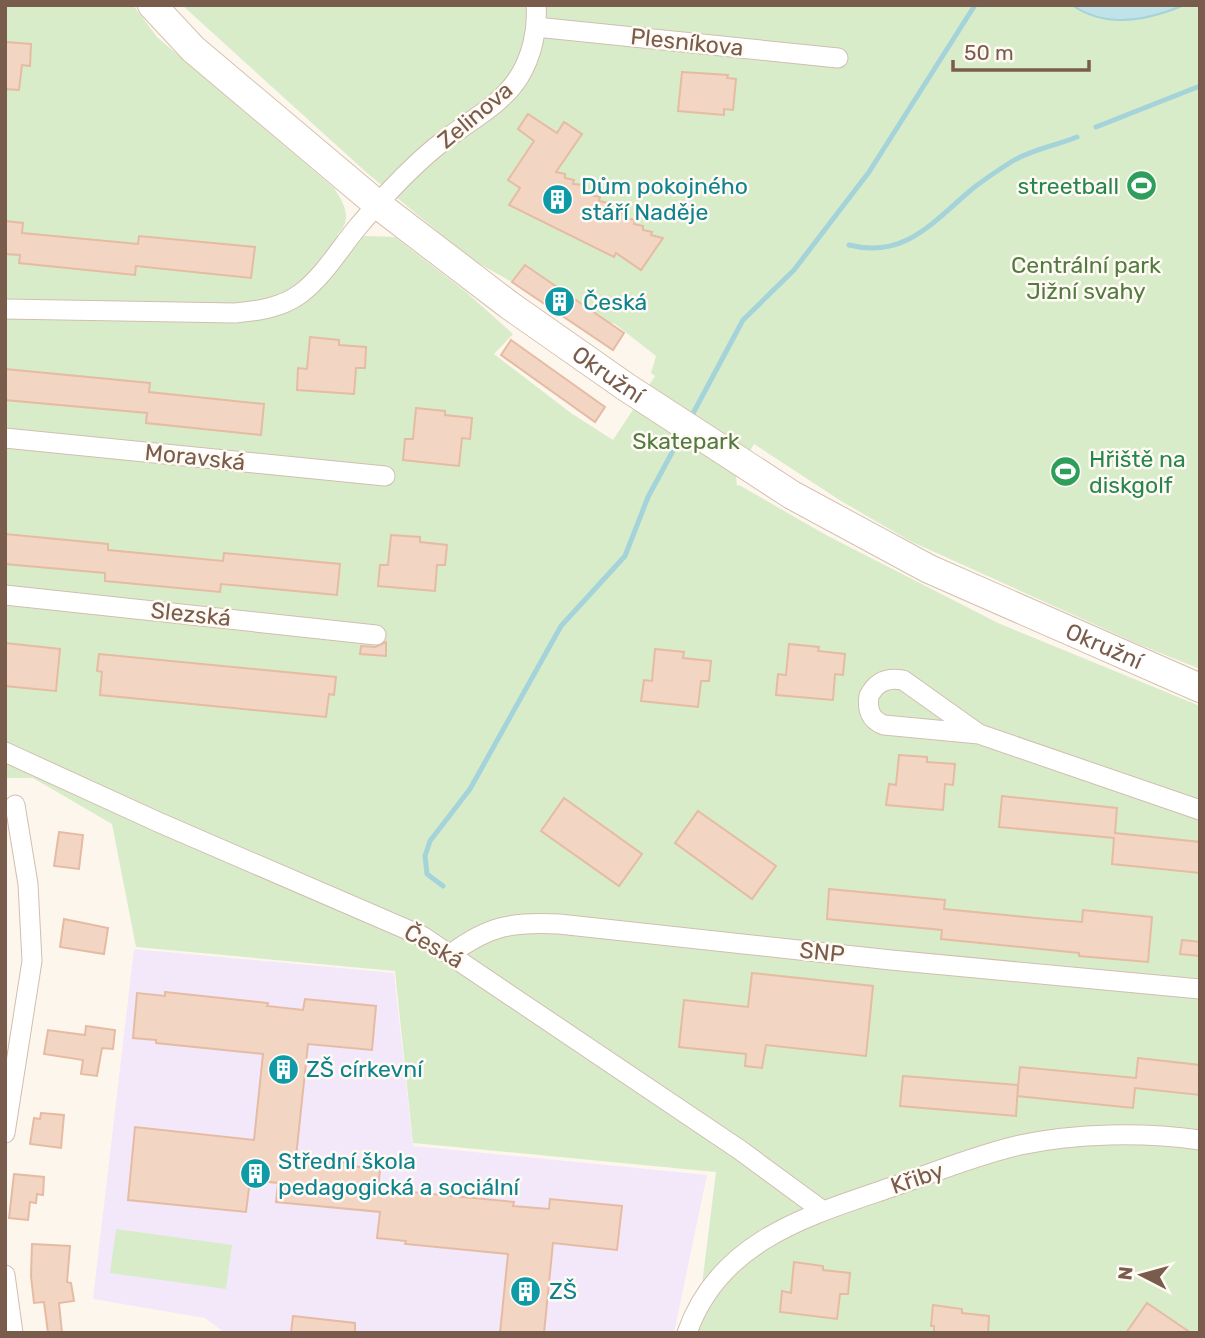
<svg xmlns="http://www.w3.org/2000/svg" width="1205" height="1338" viewBox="0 0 1205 1338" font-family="Rubik,sans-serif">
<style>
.education{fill:#f3e8fa}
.green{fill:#d8ecc9}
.water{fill:#bfe3e8;stroke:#a5d3da;stroke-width:2}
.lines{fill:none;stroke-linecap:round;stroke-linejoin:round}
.stream{stroke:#a5d3da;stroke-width:5}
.building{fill:#f3d5c3;stroke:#e6bba3;stroke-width:2}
.street-casing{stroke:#d1beb0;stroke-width:21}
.secondary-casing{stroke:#d6c0b0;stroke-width:30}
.street{stroke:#fff;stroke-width:19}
.secondary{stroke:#fff;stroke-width:28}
.labels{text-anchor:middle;stroke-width:5;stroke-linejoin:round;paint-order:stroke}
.street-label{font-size:23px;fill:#7a5c4d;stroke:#fffaf3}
.culture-label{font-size:23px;fill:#0d838f;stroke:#fffaf3;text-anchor:start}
.leisure-label{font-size:23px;fill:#27864d;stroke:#fffaf3;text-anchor:end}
.park-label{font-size:23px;fill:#537a41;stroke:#fffaf3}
</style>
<rect width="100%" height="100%" fill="#fdf6ec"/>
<polygon class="education" points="134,949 394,973 413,1146 707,1175 674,1333 225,1333 205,1318 93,1299"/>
<g class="green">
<path d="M5,5H133L157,37L334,188C345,205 353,219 337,235L395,237L466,292L513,334L494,354L571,413L613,440L655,376L651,373L656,356L615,324L607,322L525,265L512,282L471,259L367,173L182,5H1200V669L1138,644L910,541L841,501L754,444L736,477L737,486L739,485L826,535L998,623L1200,706V1125H1197L1200,1126V1333H696L716,1172L413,1143L395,971L136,947L112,824L33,778H5Z"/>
<polygon points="116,1229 232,1245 226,1289 110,1273"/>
</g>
<path class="water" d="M1072,5H1184C1149,20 1106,29 1072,5Z"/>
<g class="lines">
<g class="stream">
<polyline points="1096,127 1200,86"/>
<path d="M849,245C904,259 932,223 971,190C983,180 997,171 1011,162C1030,150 1055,146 1077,137"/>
<polyline points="690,419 743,320 794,270 869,172 975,5"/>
<polyline points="443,886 427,874 425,856 430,841 470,789 561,626 625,556 648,497 682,434"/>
</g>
</g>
<g class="building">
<polygon points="5,42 31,44 30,66 22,65 19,90 5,89"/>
<polygon points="682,72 728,75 727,78 736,79 733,110 724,109 724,115 678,111"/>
<polygon points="528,114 557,133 564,122 582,134 556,172 565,174 565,178 574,180 573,184 583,185 582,189 591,191 590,195 600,197 599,201 609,203 608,207 617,208 616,212 626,214 625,218 635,220 634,224 643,226 643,230 652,232 651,235 663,238 641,270 616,253 614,257 509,205 520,188 508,180 534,141 518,129"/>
<polygon points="5,221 23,223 22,233 138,244 139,236 255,247 251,278 136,266 135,275 19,263 20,255 5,254"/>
<polygon points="525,265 624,333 613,350 512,282"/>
<polygon points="310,337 339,340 339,345 366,347 365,368 356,368 354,394 297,390 298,368 307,369"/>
<polygon points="511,340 605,407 595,422 501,355"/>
<polygon points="5,369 150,383 149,392 264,404 261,435 146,423 147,413 5,400"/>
<polygon points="416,408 445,411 445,415 472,418 470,439 462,438 459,466 403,460 405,439 413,439"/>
<polygon points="5,534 108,544 108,550 223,561 224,553 340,564 337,595 221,584 220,592 105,581 105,573 5,564"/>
<polygon points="391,535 420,537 420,542 447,545 445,565 437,565 435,591 378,586 380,565 388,565"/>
<polygon points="386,642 386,656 360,654 361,646 375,647"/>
<polygon points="5,643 60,649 56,691 5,686"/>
<polygon points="789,644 819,647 818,651 845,654 843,675 835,674 833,700 776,695 778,674 786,675"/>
<polygon points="655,649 684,652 683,658 711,661 709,681 701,681 698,707 641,701 644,680 652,681"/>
<polygon points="99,654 336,677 334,695 329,694 326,717 100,695 102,672 97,671"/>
<polygon points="899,755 927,757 927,762 955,764 953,785 945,784 943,810 886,805 889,784 896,785"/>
<polygon points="1002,796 1117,808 1115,833 1200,842 1200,873 1112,864 1114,838 999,827"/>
<polygon points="564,798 642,854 619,886 541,831"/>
<polygon points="698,811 776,866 752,899 675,843"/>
<polygon points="59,832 83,835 79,869 54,866"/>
<polygon points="829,889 945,900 944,909 1035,918 1082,922 1083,910 1152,917 1148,962 1079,956 1079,953 941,939 942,930 827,919"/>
<polygon points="64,919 108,928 104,954 60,947"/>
<polygon points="1182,940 1200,942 1200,956 1180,954"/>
<polygon points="752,973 873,986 866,1056 766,1045 762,1068 745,1066 746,1054 679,1047 684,1000 748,1007"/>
<polygon points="165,992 268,1003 267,1006 303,1010 305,999 376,1006 372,1050 308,1044 296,1157 351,1163 351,1166 380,1169 378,1191 381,1193 411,1196 412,1192 514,1202 513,1206 549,1209 550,1199 622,1206 617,1250 553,1243 544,1333 500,1333 508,1254 405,1244 406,1241 377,1238 380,1212 276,1202 278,1183 250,1180 246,1212 128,1200 135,1127 254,1140 263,1054 156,1043 156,1040 133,1038 137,993 165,996"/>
<polygon points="86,1026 115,1030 113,1049 102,1048 97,1076 81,1074 83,1060 44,1054 48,1030 85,1035"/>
<polygon points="1138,1058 1200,1065 1200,1095 1135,1088 1133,1108 1017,1096 1020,1067 1136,1078"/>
<polygon points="903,1076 1018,1085 1016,1116 900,1106"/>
<polygon points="41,1113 64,1115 61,1148 30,1144 34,1118 40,1119"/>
<polygon points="14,1174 44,1177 43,1195 37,1194 36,1203 30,1202 28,1220 9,1218"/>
<polygon points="32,1244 70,1246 67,1282 71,1283 74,1301 59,1303 62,1333 48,1333 44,1302 34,1303 31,1276"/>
<polygon points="794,1262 823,1266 823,1270 850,1273 848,1294 840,1294 837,1319 780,1312 782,1291 791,1293"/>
<polygon points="1147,1303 1191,1333 1126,1333"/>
<polygon points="933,1305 962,1309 962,1313 989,1316 988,1333 934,1333 934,1326 931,1326"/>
<polygon points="293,1316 355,1323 355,1333 291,1333"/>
</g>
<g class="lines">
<defs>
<g id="street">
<polyline points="536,27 838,58"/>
<path d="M5,309L235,313C257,311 281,308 300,294C322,278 339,250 356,229C382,198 414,163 446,139C472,119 501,105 519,77C532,56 538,29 536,5"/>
<polyline points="5,438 385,476"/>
<polyline points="5,595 376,635"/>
<path d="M979,734L903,680C887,677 876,682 869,696C867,709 870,720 884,725L979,734L1200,810"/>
<polyline points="5,752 158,822 422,936 740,1150 823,1211"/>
<path d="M451,954C489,925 513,922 559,924L891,960L1200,989"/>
<polyline points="5,1133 32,961 28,884 15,805"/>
<polyline points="5,1275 13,1333"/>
<path d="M687,1333C719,1241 807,1216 889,1188C933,1173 976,1155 1020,1145C1077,1133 1142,1132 1200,1140"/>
</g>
<g id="secondary">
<path id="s1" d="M152,5L193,49L377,204L509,305L626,387L792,495L929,569L1200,688"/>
</g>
</defs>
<use href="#street" class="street-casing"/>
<use href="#secondary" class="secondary-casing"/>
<use href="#street" class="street"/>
<use href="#secondary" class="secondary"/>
</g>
<defs>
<symbol id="stadium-disc" viewBox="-11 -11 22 22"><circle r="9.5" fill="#2e9e5b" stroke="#fffaf3"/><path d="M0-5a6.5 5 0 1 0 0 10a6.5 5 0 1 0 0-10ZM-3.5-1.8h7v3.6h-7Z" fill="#fff"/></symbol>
<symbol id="building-disc" viewBox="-11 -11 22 22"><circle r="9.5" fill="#0f9aa8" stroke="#fffaf3"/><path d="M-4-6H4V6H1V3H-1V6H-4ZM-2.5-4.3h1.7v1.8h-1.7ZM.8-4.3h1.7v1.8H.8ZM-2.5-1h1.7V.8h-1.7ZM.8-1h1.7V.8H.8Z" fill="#fff"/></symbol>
</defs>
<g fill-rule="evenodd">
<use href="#stadium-disc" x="1124" y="168" width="35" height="35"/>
<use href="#building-disc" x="540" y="182" width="35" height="35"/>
<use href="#building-disc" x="542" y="284" width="35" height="35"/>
<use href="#stadium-disc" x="1048" y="454" width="35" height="35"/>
<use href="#building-disc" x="266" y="1052" width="35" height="35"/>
<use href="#building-disc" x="238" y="1156" width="35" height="35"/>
<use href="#building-disc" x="508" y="1274" width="35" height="35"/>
</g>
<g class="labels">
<g class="street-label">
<text transform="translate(687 42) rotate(6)" y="8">Plesníkova</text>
<text transform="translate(475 115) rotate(-40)" y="8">Zelinova</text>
<text dy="8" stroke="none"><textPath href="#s1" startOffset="588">Okružní</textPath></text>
<text transform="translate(195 457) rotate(6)" y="8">Moravská</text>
<text transform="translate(191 614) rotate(6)" y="8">Slezská</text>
<text dy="8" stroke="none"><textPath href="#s1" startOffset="1155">Okružní</textPath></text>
<text transform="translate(434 946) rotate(30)" y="8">Česká</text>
<text transform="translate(822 952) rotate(6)" y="8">SNP</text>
<text transform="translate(917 1178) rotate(-19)" y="8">Křiby</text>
</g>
<g class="culture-label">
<text x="581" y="194">Dům pokojného<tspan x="581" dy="26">stáří Naděje</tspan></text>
<text x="583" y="310">Česká</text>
<text x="306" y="1077">ZŠ církevní</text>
<text x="278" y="1169">Střední škola<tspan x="278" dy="26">pedagogická a sociální</tspan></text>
<text x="549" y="1299">ZŠ</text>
</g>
<g class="leisure-label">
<text x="1119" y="194">streetball</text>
<text x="1089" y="467" text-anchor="start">Hřiště na<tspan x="1089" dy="26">diskgolf</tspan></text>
</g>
<g class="park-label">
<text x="1086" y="273">Centrální park<tspan x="1086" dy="26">Jižní svahy</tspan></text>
<text x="686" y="449">Skatepark</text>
</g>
</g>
<rect width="1205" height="1338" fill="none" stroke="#7a5c4d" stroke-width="14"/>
<g transform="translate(1142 1275) rotate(276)" stroke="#fffaf3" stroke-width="5" paint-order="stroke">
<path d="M0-5L12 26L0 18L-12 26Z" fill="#7a5c4d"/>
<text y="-10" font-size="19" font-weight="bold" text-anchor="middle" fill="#7a5c4d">N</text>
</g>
<path d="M953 60v10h136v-10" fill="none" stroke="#7a5c4d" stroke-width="3.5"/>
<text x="964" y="60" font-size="21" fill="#7a5c4d" stroke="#fffaf3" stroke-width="5" paint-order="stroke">50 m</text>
</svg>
